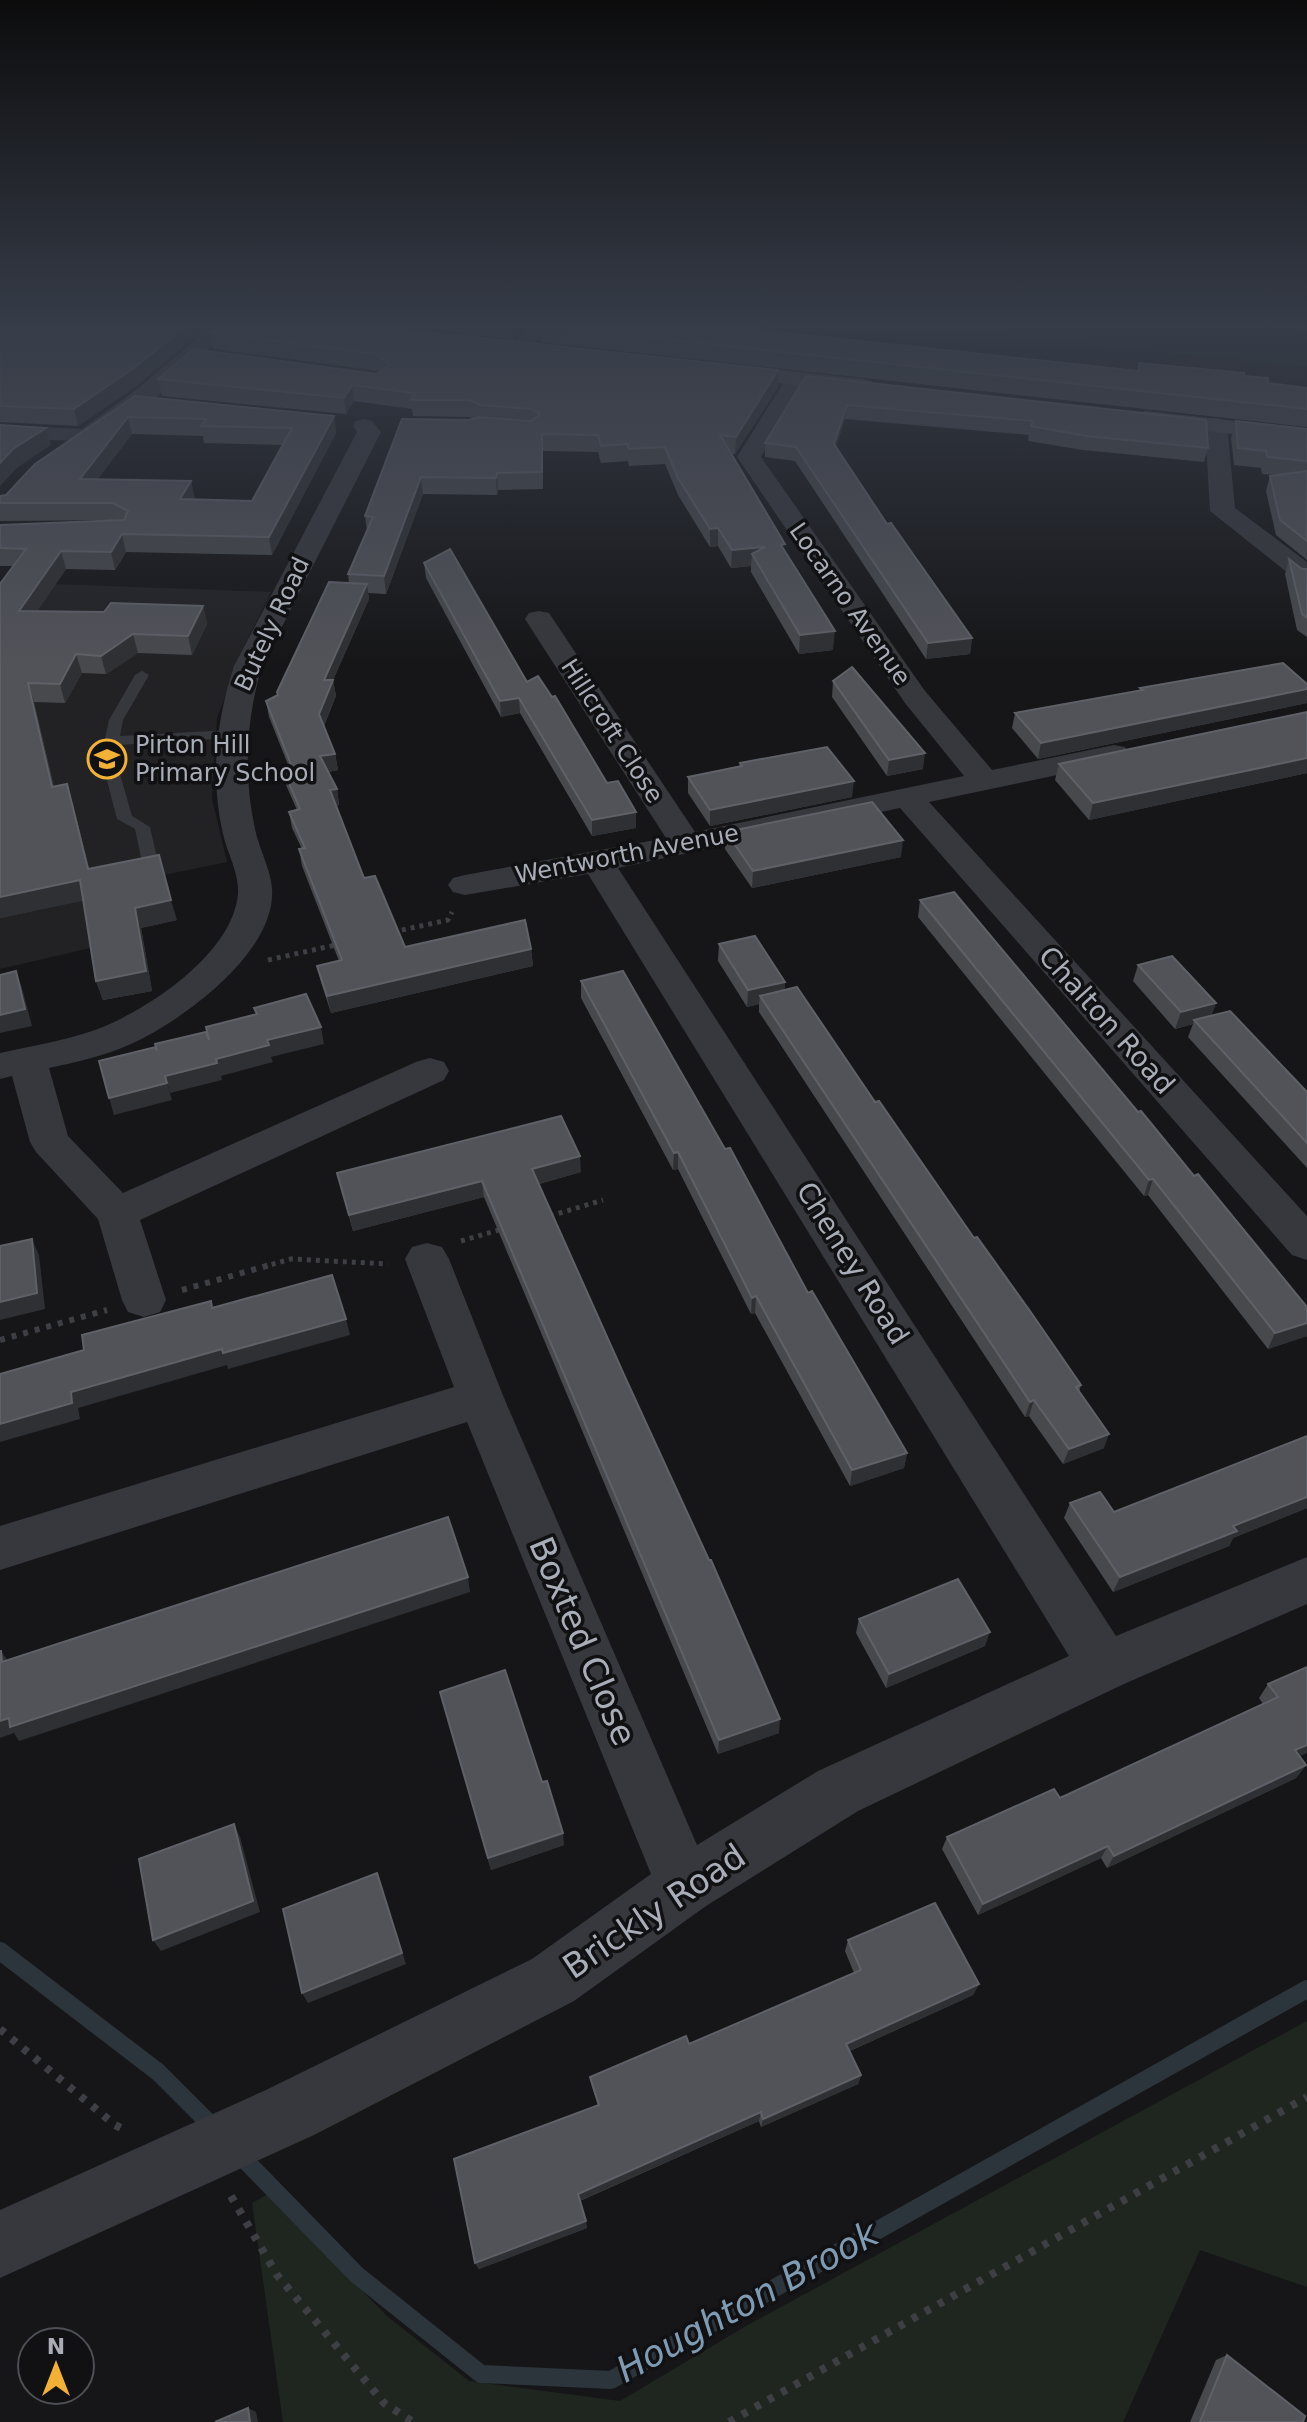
<svg xmlns="http://www.w3.org/2000/svg" width="1307" height="2422" viewBox="0 0 1307 2422" font-family="'DejaVu Sans',sans-serif">
<style>
.built{fill:#222225}
.green{fill:#1e261f}
.lines{fill:none;stroke-linecap:round;stroke-linejoin:round}
.stream{stroke:#2c353c;stroke-width:18}
.path-far2{stroke:#3d3f44;stroke-width:5;stroke-dasharray:4 5;stroke-linecap:butt}
.path-far1{stroke:#3d3f44;stroke-width:6;stroke-dasharray:5 7;stroke-linecap:butt}
.path{stroke:#3d3f44;stroke-width:8;stroke-dasharray:6 9;stroke-linecap:butt}
.lane{fill:#37383d;fill-rule:evenodd}
.street{fill:#37383d;fill-rule:evenodd}
.secondary{fill:#45474d;fill-rule:evenodd}
.wall{fill:#47494d;fill-rule:evenodd}
.shaded-wall{fill:#2f3033}
.building{fill:#525359;stroke:#5f6168;stroke-width:2;fill-rule:evenodd}
.labels{text-anchor:middle;stroke-width:7;stroke-linejoin:round;paint-order:stroke}
.far-street-label{font-size:24px;fill:#a8adb8;stroke:#111113}
.far-poi-label{font-size:24px;fill:#a8adb8;stroke:#111113;text-anchor:start}
.street-label{font-size:28px;fill:#a8adb8;stroke:#111113}
.near-street-label{font-size:34px;fill:#a8adb8;stroke:#111113}
.near-water-label{font-size:36px;font-style:italic;fill:#7f9bb3;stroke:#111113}
</style>
<rect width="100%" height="100%" fill="#161618"/>
<polygon class="built" points="0,582 271,592 240,655 217,719 212,799 227,862 116,885 125,940 0,969"/>
<g class="green">
<polygon points="898,325 1307,325 1307,367"/>
<polygon points="1307,2021 1307,2287 1200,2250 1123,2422 283,2422 252,2203 268,2194 387,2316 469,2381 620,2401 746,2326"/>
</g>
<g class="lines">
<g class="stream">
<polyline points="0,1951 158,2072 213,2127"/>
<polyline points="240,2155 357,2275 481,2374 611,2380 1307,1989"/>
</g>
<g class="path-far2">
<polyline points="393,932 448,920 452,912"/>
<polyline points="268,960 340,944"/>
<polyline points="550,1216 603,1200"/>
<polyline points="461,1241 502,1229"/>
<polyline points="263,1267 291,1259 388,1264"/>
</g>
<g class="path-far1">
<polyline points="182,1290 270,1265"/>
<polyline points="0,1340 107,1310"/>
</g>
<g class="path">
<polyline points="0,2029 115,2125 127,2131"/>
<polyline points="231,2196 277,2275 384,2403 413,2422"/>
<polyline points="729,2422 1307,2097"/>
</g>
<g class="lane">
<polygon points="1280,325 1307,325 1307,330"/>
<polygon points="142,671 149,675 123,720 120,736 230,730 237,734 230,738 118,745 115,757 132,816 150,827 158,862 150,867 142,862 135,829 117,819 101,757 109,720 135,675"/>
</g>
<g class="street">
<polygon points="212,325 234,325 156,397 91,441 0,439 0,425 82,429 140,387"/>
<polygon points="532,325 553,325 526,352 512,352 508,348"/>
<polygon points="797,372 808,379 761,457 925,691 992,770 1114,745 1125,747 1129,754 1125,761 1114,763 929,802 1307,1216 1307,1260 1292,1255 900,808 618,868 1116,1636 1307,1557 1307,1604 1124,1684 858,1811 706,1906 574,2001 314,2135 0,2278 0,2210 268,2089 532,1959 651,1874 467,1422 0,1570 0,1526 454,1387 405,1259 412,1247 427,1243 442,1247 449,1259 504,1398 697,1845 818,1771 1069,1656 588,874 465,895 453,892 448,885 453,878 465,875 666,838 525,619 529,613 539,611 549,613 695,832 964,776 905,703 737,457 789,374"/>
<polygon points="1216,418 1224,420 1227,425 1235,508 1307,562 1307,583 1298,581 1210,511 1205,425 1208,420"/>
<path d="M364,419L372,421L381,432L262,666C246,721 243,773 255,829C259,849 270,867 272,888C277,952 182,1021 131,1044C105,1056 76,1062 49,1068L68,1136L123,1193L416,1062L430,1058L444,1062L449,1071L444,1080L140,1220L166,1300L160,1312L144,1317L128,1312L122,1300L98,1219L36,1152L30,1142L12,1076L0,1079V1053C31,1046 64,1041 95,1030C147,1011 234,953 238,893C239,872 227,853 223,834C210,777 216,721 234,666L357,432L353,426L356,421Z"/>
</g>
<g class="secondary">
<polygon points="717,363 863,379 871,381 875,386 871,391 863,393 709,375 706,370 709,365"/>
<polygon points="1146,411 1307,429 1307,443 1138,423 1134,418 1138,413"/>
</g>
</g>
<g class="wall">
<polygon points="0,325 138,385 78,426 0,422"/>
<polygon points="384,325 528,325 513,339"/>
<polygon points="540,326 1138,371 1244,376 1268,383 1307,388 1307,427 541,342"/>
<polygon points="210,333 778,370 778,387 735,454 731,454 785,551 833,650 799,654 751,572 751,566 731,568 718,546 710,547 678,495 665,464 629,466 628,461 601,463 598,452 543,451 543,489 498,490 497,495 423,494 386,594 368,593 369,599 333,680 336,696 324,726 335,754 338,770 328,772 337,789 339,805 336,806 364,878 405,947 531,949 533,966 331,1013 321,982 317,966 339,961 302,866 299,849 302,849 292,828 289,812 297,810 286,785 283,769 289,767 269,717 266,701 277,696 349,583 348,574 367,531 365,516 469,420 474,419 470,417 413,416 412,409 354,401 346,414 162,396 158,379 376,374 380,371 214,349"/>
<polygon points="806,376 1208,448 1204,462 1083,450 1028,441 1029,435 845,419 836,447 887,524 972,638 970,654 926,659 795,461 765,457 765,443"/>
<path d="M135,396L334,416L336,433L272,555L126,552L115,570L66,569L37,611L104,612L203,606L207,624L192,655L138,653L106,674L82,673L65,703L34,702L54,787L73,804L89,868L177,920L141,928L152,991L103,1000L96,981L83,900L0,918L13,566H0V525L118,520L0,521V496L6,495ZM132,434L203,436L204,443L283,445L252,501L194,499L191,481L97,480Z"/>
<polygon points="1236,421 1307,429 1307,560 1276,535 1266,491 1270,476 1276,475 1262,474 1261,468 1234,465 1231,438"/>
<polygon points="1289,559 1302,569 1307,569 1307,637 1297,630 1285,574"/>
<polygon points="424,563 527,682 607,783 636,828 592,836 520,713 501,717 426,578"/>
<polygon points="833,681 923,769 887,776 832,697"/>
<polygon points="1140,688 1307,703 1038,759 1012,728 1015,713 1140,691"/>
<polygon points="1307,712 1307,773 1089,820 1055,780 1059,764"/>
<polygon points="740,763 852,797 710,826 688,793 688,777 739,766"/>
<polygon points="726,832 901,857 752,888 725,849"/>
<polygon points="920,900 1138,1112 1307,1307 1307,1336 1268,1349 1148,1195 1144,1196 918,917"/>
<polygon points="719,944 785,982 784,990 875,1102 1081,1385 1079,1392 1104,1448 1063,1464 1029,1416 1025,1417 759,1012 759,1004 747,1007 718,961"/>
<polygon points="1138,965 1216,1003 1211,1016 1307,1092 1307,1168 1188,1037 1193,1024 1175,1029 1133,981"/>
<polygon points="581,981 808,1293 907,1453 904,1468 850,1486 755,1313 751,1314 678,1169 673,1170 581,998"/>
<polygon points="581,1172 539,1184 779,1733 718,1754 484,1197 353,1231 337,1173"/>
<polygon points="1307,1436 1307,1508 1233,1538 1229,1546 1113,1592 1064,1518 1070,1503 1114,1512"/>
<polygon points="859,1619 985,1646 886,1688 856,1633"/>
<polygon points="1307,1667 1300,1757 1306,1765 1296,1778 1107,1868 1101,1858 978,1915 942,1849 947,1837 1060,1798 1263,1704 1259,1698 1268,1684"/>
<polygon points="440,1692 564,1845 491,1870"/>
<polygon points="848,1940 979,1984 973,1995 850,2051 861,2075 858,2084 761,2127 759,2121 580,2201 587,2228 479,2269 475,2263 598,2106 592,2087 590,2077 689,2044 854,1973 845,1951"/>
<polygon points="1227,2355 1303,2422 1190,2422 1216,2360"/>
</g>
<g class="shaded-wall">
<polygon points="187,325 209,325 138,385 78,426 74,409"/>
<polygon points="512,325 528,325 513,339"/>
<polygon points="778,370 778,387 735,454 736,437"/>
<polygon points="352,385 354,401 346,414 344,398"/>
<polygon points="847,405 845,419 833,458 834,444"/>
<polygon points="334,416 336,433 272,555 269,537"/>
<polygon points="128,417 132,434 84,497 80,479"/>
<polygon points="46,428 51,445 18,467 0,486 0,463 13,449"/>
<polygon points="497,473 498,490 497,495 496,478"/>
<polygon points="421,477 423,494 386,594 384,576"/>
<polygon points="191,481 195,499 184,517 180,499"/>
<polygon points="718,528 718,546 710,547 710,529"/>
<polygon points="122,534 126,552 115,570 111,552"/>
<polygon points="765,547 752,554 751,566 731,568 732,550"/>
<polygon points="61,551 66,569 25,629 19,611"/>
<polygon points="367,584 369,599 326,696 324,680"/>
<polygon points="203,606 207,624 192,655 188,636"/>
<polygon points="835,631 833,650 799,654 800,635"/>
<polygon points="133,634 138,653 106,674 101,656"/>
<polygon points="972,638 970,654 926,659 928,643"/>
<polygon points="76,654 82,673 65,703 60,684"/>
<polygon points="333,680 336,696 322,730 319,714"/>
<polygon points="28,683 34,702 58,807 52,787"/>
<polygon points="1307,689 1307,703 1038,759 1041,743"/>
<polygon points="519,698 520,713 501,717 500,701"/>
<polygon points="925,753 923,769 887,776 889,760"/>
<polygon points="335,754 338,770 323,773 320,756"/>
<polygon points="1307,758 1307,773 1089,820 1093,803"/>
<polygon points="854,781 852,797 710,826 710,810"/>
<polygon points="67,784 73,804 94,888 88,869"/>
<polygon points="337,789 339,805 333,807 330,790"/>
<polygon points="636,812 636,828 592,836 592,820"/>
<polygon points="903,840 901,857 752,888 753,871"/>
<polygon points="80,880 87,900 0,918 0,897"/>
<polygon points="171,900 177,920 141,928 152,991 103,1000 96,981 135,908"/>
<polygon points="531,949 533,966 331,1013 327,996"/>
<polygon points="16,971 22,988 32,1026 0,1033 0,1015"/>
<polygon points="785,982 784,998 760,996 759,1004 747,1007 748,990"/>
<polygon points="1216,1003 1210,1020 1194,1020 1193,1024 1175,1029 1181,1012"/>
<polygon points="321,1027 324,1044 271,1057 273,1062 221,1076 222,1080 170,1093 165,1076 267,1040"/>
<polygon points="167,1083 172,1100 114,1115 109,1098"/>
<polygon points="678,1152 678,1169 673,1170 674,1153"/>
<polygon points="580,1156 581,1172 534,1185 532,1169"/>
<polygon points="1153,1179 1148,1195 1144,1196 1149,1180"/>
<polygon points="482,1181 484,1197 353,1231 349,1215"/>
<polygon points="32,1239 39,1255 45,1309 0,1320 0,1302"/>
<polygon points="756,1296 755,1313 751,1314 752,1298"/>
<polygon points="346,1319 350,1335 228,1369 227,1365 78,1408 80,1419 0,1442 0,1424 71,1392 222,1349"/>
<polygon points="1307,1323 1307,1336 1268,1349 1275,1333"/>
<polygon points="1034,1400 1029,1416 1025,1417 1030,1402"/>
<polygon points="1109,1434 1104,1448 1063,1464 1069,1449"/>
<polygon points="907,1453 904,1468 850,1486 852,1470"/>
<polygon points="1307,1497 1307,1508 1233,1538 1229,1546 1113,1592 1120,1577 1233,1526"/>
<polygon points="468,1577 470,1592 19,1741 14,1733 0,1738 0,1721"/>
<polygon points="990,1632 985,1646 886,1688 889,1674"/>
<polygon points="1,1651 11,1665 2,1662"/>
<polygon points="780,1719 779,1733 718,1754 719,1740"/>
<polygon points="1307,1745 1307,1753 1285,1763 1295,1750"/>
<polygon points="1306,1765 1296,1778 1107,1868 1114,1856"/>
<polygon points="234,1824 240,1837 260,1912 161,1951 153,1940"/>
<polygon points="563,1833 564,1845 491,1870 488,1858"/>
<polygon points="1108,1846 1101,1858 978,1915 983,1904"/>
<polygon points="377,1873 406,1964 308,2003 302,1993"/>
<polygon points="979,1984 973,1995 843,2054 846,2044"/>
<polygon points="861,2075 858,2084 761,2127 763,2119"/>
<polygon points="761,2112 759,2121 579,2201 578,2194"/>
<polygon points="586,2221 587,2228 479,2269 475,2263"/>
<polygon points="248,2408 256,2412 258,2422 250,2422"/>
</g>
<g class="building">
<polygon points="0,325 187,325 134,368 74,409 0,406"/>
<polygon points="219,325 361,325 778,370 736,437 720,435 785,544 781,545 835,631 800,635 752,554 765,547 732,550 718,528 710,529 678,478 665,447 629,449 627,444 601,446 598,435 542,434 542,472 497,473 496,478 421,477 384,576 348,574 373,517 365,516 402,419 469,420 479,417 531,421 540,414 531,409 480,405 469,400 411,400 414,393 352,385 344,398 158,379 193,349 376,374 390,365 376,354 210,333"/>
<polygon points="541,325 711,325 1138,371 1139,363 1244,373 1244,376 1268,378 1268,383 1307,388 1307,409 540,326"/>
<polygon points="806,376 1206,420 1208,448 1086,436 1031,426 1033,421 847,405 834,444 887,524 891,523 972,638 928,643 796,447 765,443"/>
<path d="M135,396L334,416L269,537L122,534L111,552L61,551L19,611L104,612L111,603L203,606L188,636L133,634L101,656L76,654L60,684L28,683L52,787L67,784L88,869L159,855L171,900L135,908L146,971L96,981L80,880L0,897V584L26,549L0,548V525L124,520L128,511L113,503H0V496L6,495L35,464ZM128,417L206,419L201,426L292,428L252,501L180,499L191,481L80,479Z"/>
<polygon points="1236,421 1307,429 1307,461 1267,457 1266,451 1238,448"/>
<polygon points="0,425 46,428 13,449 0,463"/>
<polygon points="1307,471 1307,541 1280,520 1270,476"/>
<polygon points="450,549 527,682 538,676 552,697 555,696 607,783 618,781 636,812 592,820 519,698 500,701 424,563"/>
<polygon points="1289,559 1302,569 1307,569 1307,618 1302,614"/>
<polygon points="329,582 367,584 324,680 333,680 319,714 335,754 320,756 337,789 330,790 364,878 375,876 405,947 525,920 531,949 327,996 317,966 342,960 299,849 305,848 289,812 300,809 283,769 292,767 266,701 278,695 277,692"/>
<polygon points="1283,663 1307,684 1307,689 1041,743 1015,713 1143,690 1140,688"/>
<polygon points="852,667 925,753 889,760 833,681"/>
<polygon points="1307,712 1307,758 1093,803 1059,764"/>
<polygon points="827,747 854,781 710,810 688,777 742,766 740,763"/>
<polygon points="872,802 903,840 753,871 726,832"/>
<polygon points="954,892 1138,1112 1141,1111 1194,1176 1198,1174 1307,1307 1307,1323 1275,1333 1153,1179 1149,1180 920,900"/>
<polygon points="755,936 785,982 748,990 719,944"/>
<polygon points="1172,956 1216,1003 1181,1012 1138,965"/>
<polygon points="16,971 25,1009 0,1015 0,975"/>
<polygon points="623,971 725,1149 730,1148 808,1293 812,1291 907,1453 852,1470 756,1296 752,1298 678,1152 674,1153 581,981"/>
<polygon points="797,987 875,1102 879,1101 974,1238 977,1237 1030,1311 1081,1385 1076,1387 1109,1434 1069,1449 1034,1400 1030,1402 760,996"/>
<polygon points="306,994 321,1027 267,1040 269,1045 216,1059 217,1063 165,1076 167,1083 109,1098 99,1061 156,1047 157,1051 155,1044 206,1032 209,1040 206,1027 257,1014 254,1008"/>
<polygon points="1230,1011 1307,1092 1307,1143 1194,1020"/>
<polygon points="561,1116 580,1156 532,1169 625,1377 709,1560 711,1560 780,1719 719,1740 482,1181 349,1215 337,1173"/>
<polygon points="32,1239 37,1293 0,1302 0,1246"/>
<polygon points="332,1275 346,1319 223,1353 222,1349 71,1392 72,1403 0,1424 0,1374 84,1350 82,1335 211,1301 212,1308"/>
<polygon points="1307,1436 1307,1497 1233,1526 1237,1531 1120,1577 1070,1503 1100,1492 1114,1512"/>
<polygon points="448,1517 468,1577 10,1727 9,1718 0,1721 0,1651 1,1651 2,1662"/>
<polygon points="958,1579 990,1632 889,1674 859,1619"/>
<polygon points="1307,1667 1307,1745 1295,1750 1306,1765 1114,1856 1108,1846 983,1904 947,1837 1054,1789 1060,1798 1278,1697 1268,1684"/>
<polygon points="505,1670 542,1782 547,1781 563,1833 488,1858 440,1692"/>
<polygon points="234,1824 253,1901 153,1940 139,1859"/>
<polygon points="377,1873 402,1953 302,1993 283,1909"/>
<polygon points="935,1903 979,1984 846,2044 861,2075 763,2119 761,2112 578,2194 586,2221 475,2263 454,2159 599,2105 590,2077 686,2036 689,2044 861,1970 848,1940"/>
<polygon points="1227,2355 1305,2416 1303,2422 1200,2422"/>
<polygon points="248,2408 250,2422 215,2422"/>
</g>
<linearGradient id="sky" x2="0" y2="1"><stop stop-color="#0c0c0d"/><stop offset="0.49" stop-color="#363c48"/><stop offset="1" stop-color="#363c48" stop-opacity="0"/></linearGradient>
<rect width="1307" height="664" fill="url(#sky)"/>
<defs>
<symbol id="school-ring" viewBox="-11 -11 22 22"><circle r="9.5" fill="#111113" stroke="#f2b134" stroke-width="1.5"/><path d="M0-5L7-2L0 1L-7-2ZM-4 1L0 2.5L4 1V4Q0 6-4 4Z" fill="#f2b134"/></symbol>
</defs>
<g fill-rule="evenodd">
<use href="#school-ring" x="85" y="737" width="44" height="44"/>
</g>
<g class="labels">
<g class="far-street-label">
<text transform="translate(850 604) rotate(55)" y="8">Locarno Avenue</text>
<text transform="translate(272 624) rotate(-65)" y="8">Butely Road</text>
<text transform="translate(612 731) rotate(57)" y="8">Hillcroft Close</text>
<text transform="translate(627 854) rotate(-11)" y="8">Wentworth Avenue</text>
</g>
<g class="far-poi-label">
<text x="135" y="753">Pirton Hill<tspan x="135" dy="28">Primary School</tspan></text>
</g>
<g class="street-label">
<text transform="translate(1107 1020) rotate(48)" y="10">Chalton Road</text>
<text transform="translate(853 1263) rotate(58)" y="10">Cheney Road</text>
</g>
<g class="near-street-label">
<text transform="translate(583 1641) rotate(67)" y="12">Boxted Close</text>
<text transform="translate(654 1911) rotate(-34)" y="12">Brickly Road</text>
</g>
<g class="near-water-label">
<text transform="translate(747 2301) rotate(-29)" y="13">Houghton Brook</text>
</g>
</g>
<g transform="translate(56 2366)"><circle r="38" fill="#111113" stroke="#4d4f55" stroke-width="2"/>
<path d="M0-6L14 30L0 20L-14 30Z" fill="#f2b134"/>
<text y="-12" font-size="22" font-weight="bold" text-anchor="middle" fill="#a8adb8">N</text>
</g>
</svg>
